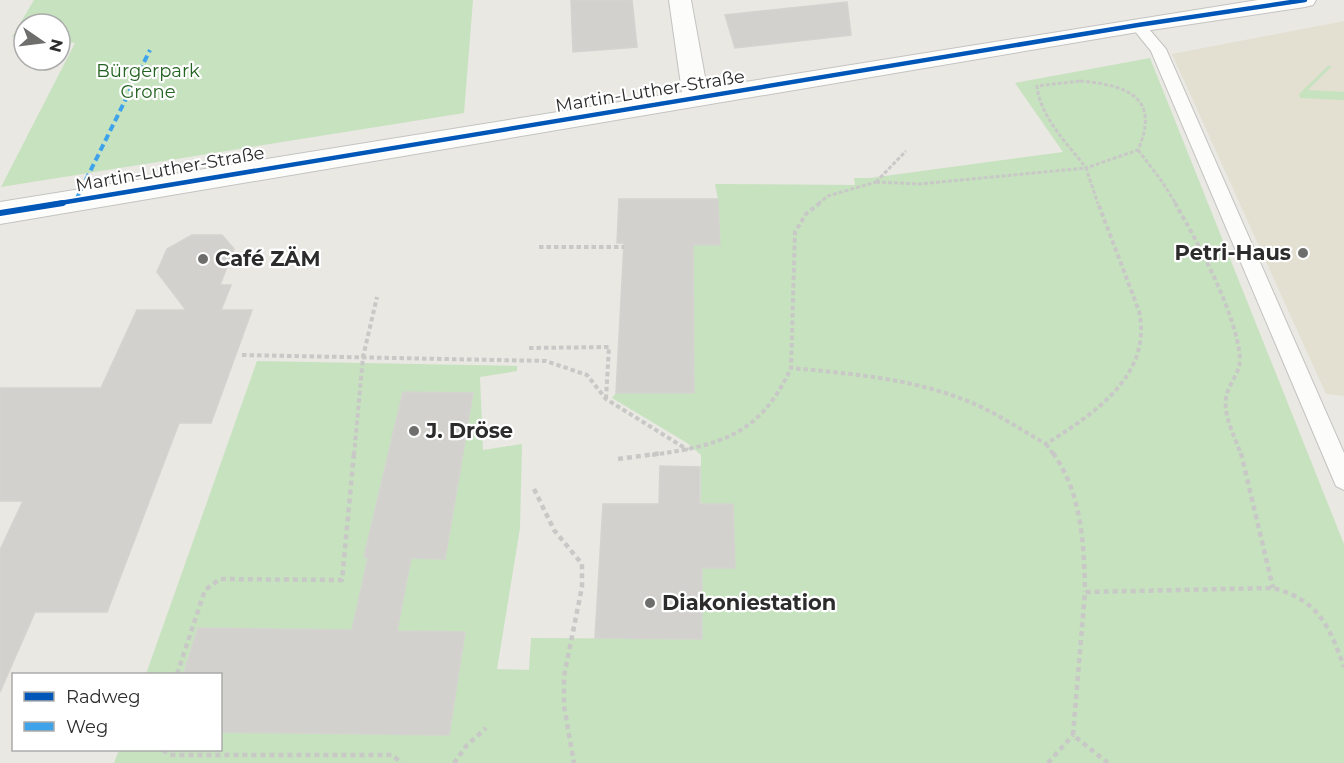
<svg xmlns="http://www.w3.org/2000/svg" width="1344" height="763" font-family="Montserrat,sans-serif">
<rect width="100%" height="100%" fill="#e9e8e3"/>
<path fill="#e3e0d2" d="M1344 21V396L1326 394 1172 54Z"/>
<path fill="#c7e2bf" d="M34 0H473L464 113 1 187 75 43 60 41V24H24V38L12 37Z
M1150 58 1344 544V763H114L119 750H220V674H146L257 361 517 366V371L480 377 483 450 522 444 520 528 497 669 529 670 531 638 702 639V568H735L733 505 701 504V455L687 443 612 398 616 393H693V245L718 199 715 184 855 185 854 178H870L1063 152 1015 83Z
M1328 66H1332L1308 90 1344 92V100L1300 98 1299 94Z"/>
<path fill="#d2d1ce" stroke="#d4d3cf" stroke-width="1.5" d="M571 0H632L637 47 573 52Z
M847 2 851 35 735 48 725 15Z
M619 199H718L720 245H693L694 393H616L624 243H617Z
M192 235H222L234 249 220 285H231L221 310H252L211 423H179L107 612H35L0 692V550L23 501H0V388H101L137 310H186L157 272 167 249Z
M403 392 473 393 445 559 411 558 397 631 465 632 449 735 220 732V675H183L198 628 352 630 368 558 364 557Z
M660 466 700 467V504H733L735 568H702V639L595 638 603 504H659Z"/>
<g fill="none" stroke-linecap="round" stroke-linejoin="round">
<defs>
<path id="service" d="M1138 20 1143 22 1166 49 1344 453V490L1336 486 1333 479 1151 51 1130 25Z"/>
<path id="minor" d="M669 0H691L707 88 1258 0H1316L1313 5 1305 7 1138 32 0 224V202L682 92Z"/>
</defs>
<use href="#service" stroke="#c4c3c2" stroke-width="2"/>
<use href="#minor" stroke="#c4c3c2" stroke-width="2"/>
<path stroke="#c8c8c7" stroke-width="3" stroke-dasharray="4 2" stroke-linecap="butt" d="M1080 81C1127 85 1161 97 1138 150L1086 168C1068 144 1040 117 1037 86Z
M1138 150 1161 180 1176 204
M876 182 919 184 1086 168 1098 204
M876 182 906 151
M818 204 828 196 876 182"/>
<path stroke="#c8c8c7" stroke-width="4" stroke-dasharray="4.5 3" stroke-linecap="butt" d="M820 203 806 214 795 232 791 368C854 374 919 379 977 405 1001 416 1023 431 1046 444 1093 414 1153 376 1139 311L1098 203
M1175 203C1198 243 1237 314 1240 359 1240 372 1231 381 1227 393 1221 413 1235 436 1241 455
M539 247H624
M529 348 609 347 606 398
M242 355 546 361 587 375 606 399 688 450
M1046 444 1054 455
M354 455 363 357 377 297
M652 455C721 445 760 435 791 368"/>
<path stroke="#c8c8c7" stroke-width="4.5" stroke-dasharray="5 4" stroke-linecap="butt" d="M1053 453C1082 494 1084 543 1085 592
M1241 453 1273 588
M618 459 663 453
M534 489 554 530 582 564V587L564 676V706L574 763
M177 674 205 590 220 579 342 580 354 453
M163 750 170 755H392L402 763
M454 763 467 745 486 728
M1048 763 1073 735
M1108 763 1073 735 1085 592 1273 588C1318 600 1329 625 1344 667"/>
<use href="#service" fill="#fcfcfb" fill-rule="evenodd"/>
<use href="#minor" fill="#fcfcfb" fill-rule="evenodd"/>
<path stroke="#3ea3eb" stroke-width="4" stroke-dasharray="7 4" stroke-linecap="butt" d="M76 200 150 50"/>
<defs>
<path id="cycleway-far1" d="M54 204 1138 25 1305 0"/>
<path id="cycleway" d="M0 213 63 203"/>
</defs>
<use href="#cycleway-far1" stroke="#fff" stroke-width="8"/>
<use href="#cycleway" stroke="#fff" stroke-width="10"/>
<use href="#cycleway-far1" stroke="#0057b8" stroke-width="4.5"/>
<use href="#cycleway" stroke="#0057b8" stroke-width="6"/>
</g>
<g fill="#6e6e6c" stroke="#fff" stroke-width="2">
<circle cx="1303" cy="253" r="6"/>
<circle cx="203" cy="259" r="6"/>
<circle cx="414" cy="431" r="6"/>
<circle cx="650" cy="603" r="6"/>
</g>
<g text-anchor="middle" stroke-width="4.5" stroke-linejoin="round" paint-order="stroke">
<g font-size="18" fill="#256322" stroke="#fff">
<text x="148" y="77">Bürgerpark<tspan x="148" dy="21">Grone</tspan></text>
</g>
<g font-size="18" fill="#2c2c2c" stroke="#fff">
<text transform="translate(650 91) rotate(-9)" y="6">Martin-Luther-Straße</text>
<text transform="translate(170 169) rotate(-10)" y="6">Martin-Luther-Straße</text>
</g>
<g font-size="21" font-weight="bold" fill="#2c2c2c" stroke="#fff" text-anchor="start">
<text x="1291" y="260" text-anchor="end">Petri-Haus</text>
<text x="215" y="266">Café ZÄM</text>
<text x="426" y="438">J. Dröse</text>
<text x="662" y="610">Diakoniestation</text>
</g>
</g>
<rect x="12" y="673" width="210" height="78" fill="#ffffff" stroke="#ababab" stroke-width="1.5"/>
<rect x="24" y="692" width="30" height="9" fill="#0057b8" stroke="#ababab" stroke-width="1.5"/>
<text x="66" y="703" font-size="18" fill="#2c2c2c">Radweg</text>
<rect x="24" y="722" width="30" height="9" fill="#3ea3eb" stroke="#ababab" stroke-width="1.5"/>
<text x="66" y="733" font-size="18" fill="#2c2c2c">Weg</text>
<g transform="translate(42 42) rotate(104)"><circle r="28" fill="#ffffff" stroke="#ababab" stroke-width="1.5"/>
<path d="M0-4.5L10 22L0 15L-10 22Z" fill="#6e6e6c"/>
<text y="-9" font-size="16" font-weight="bold" text-anchor="middle" fill="#2c2c2c">N</text>
</g>
</svg>
